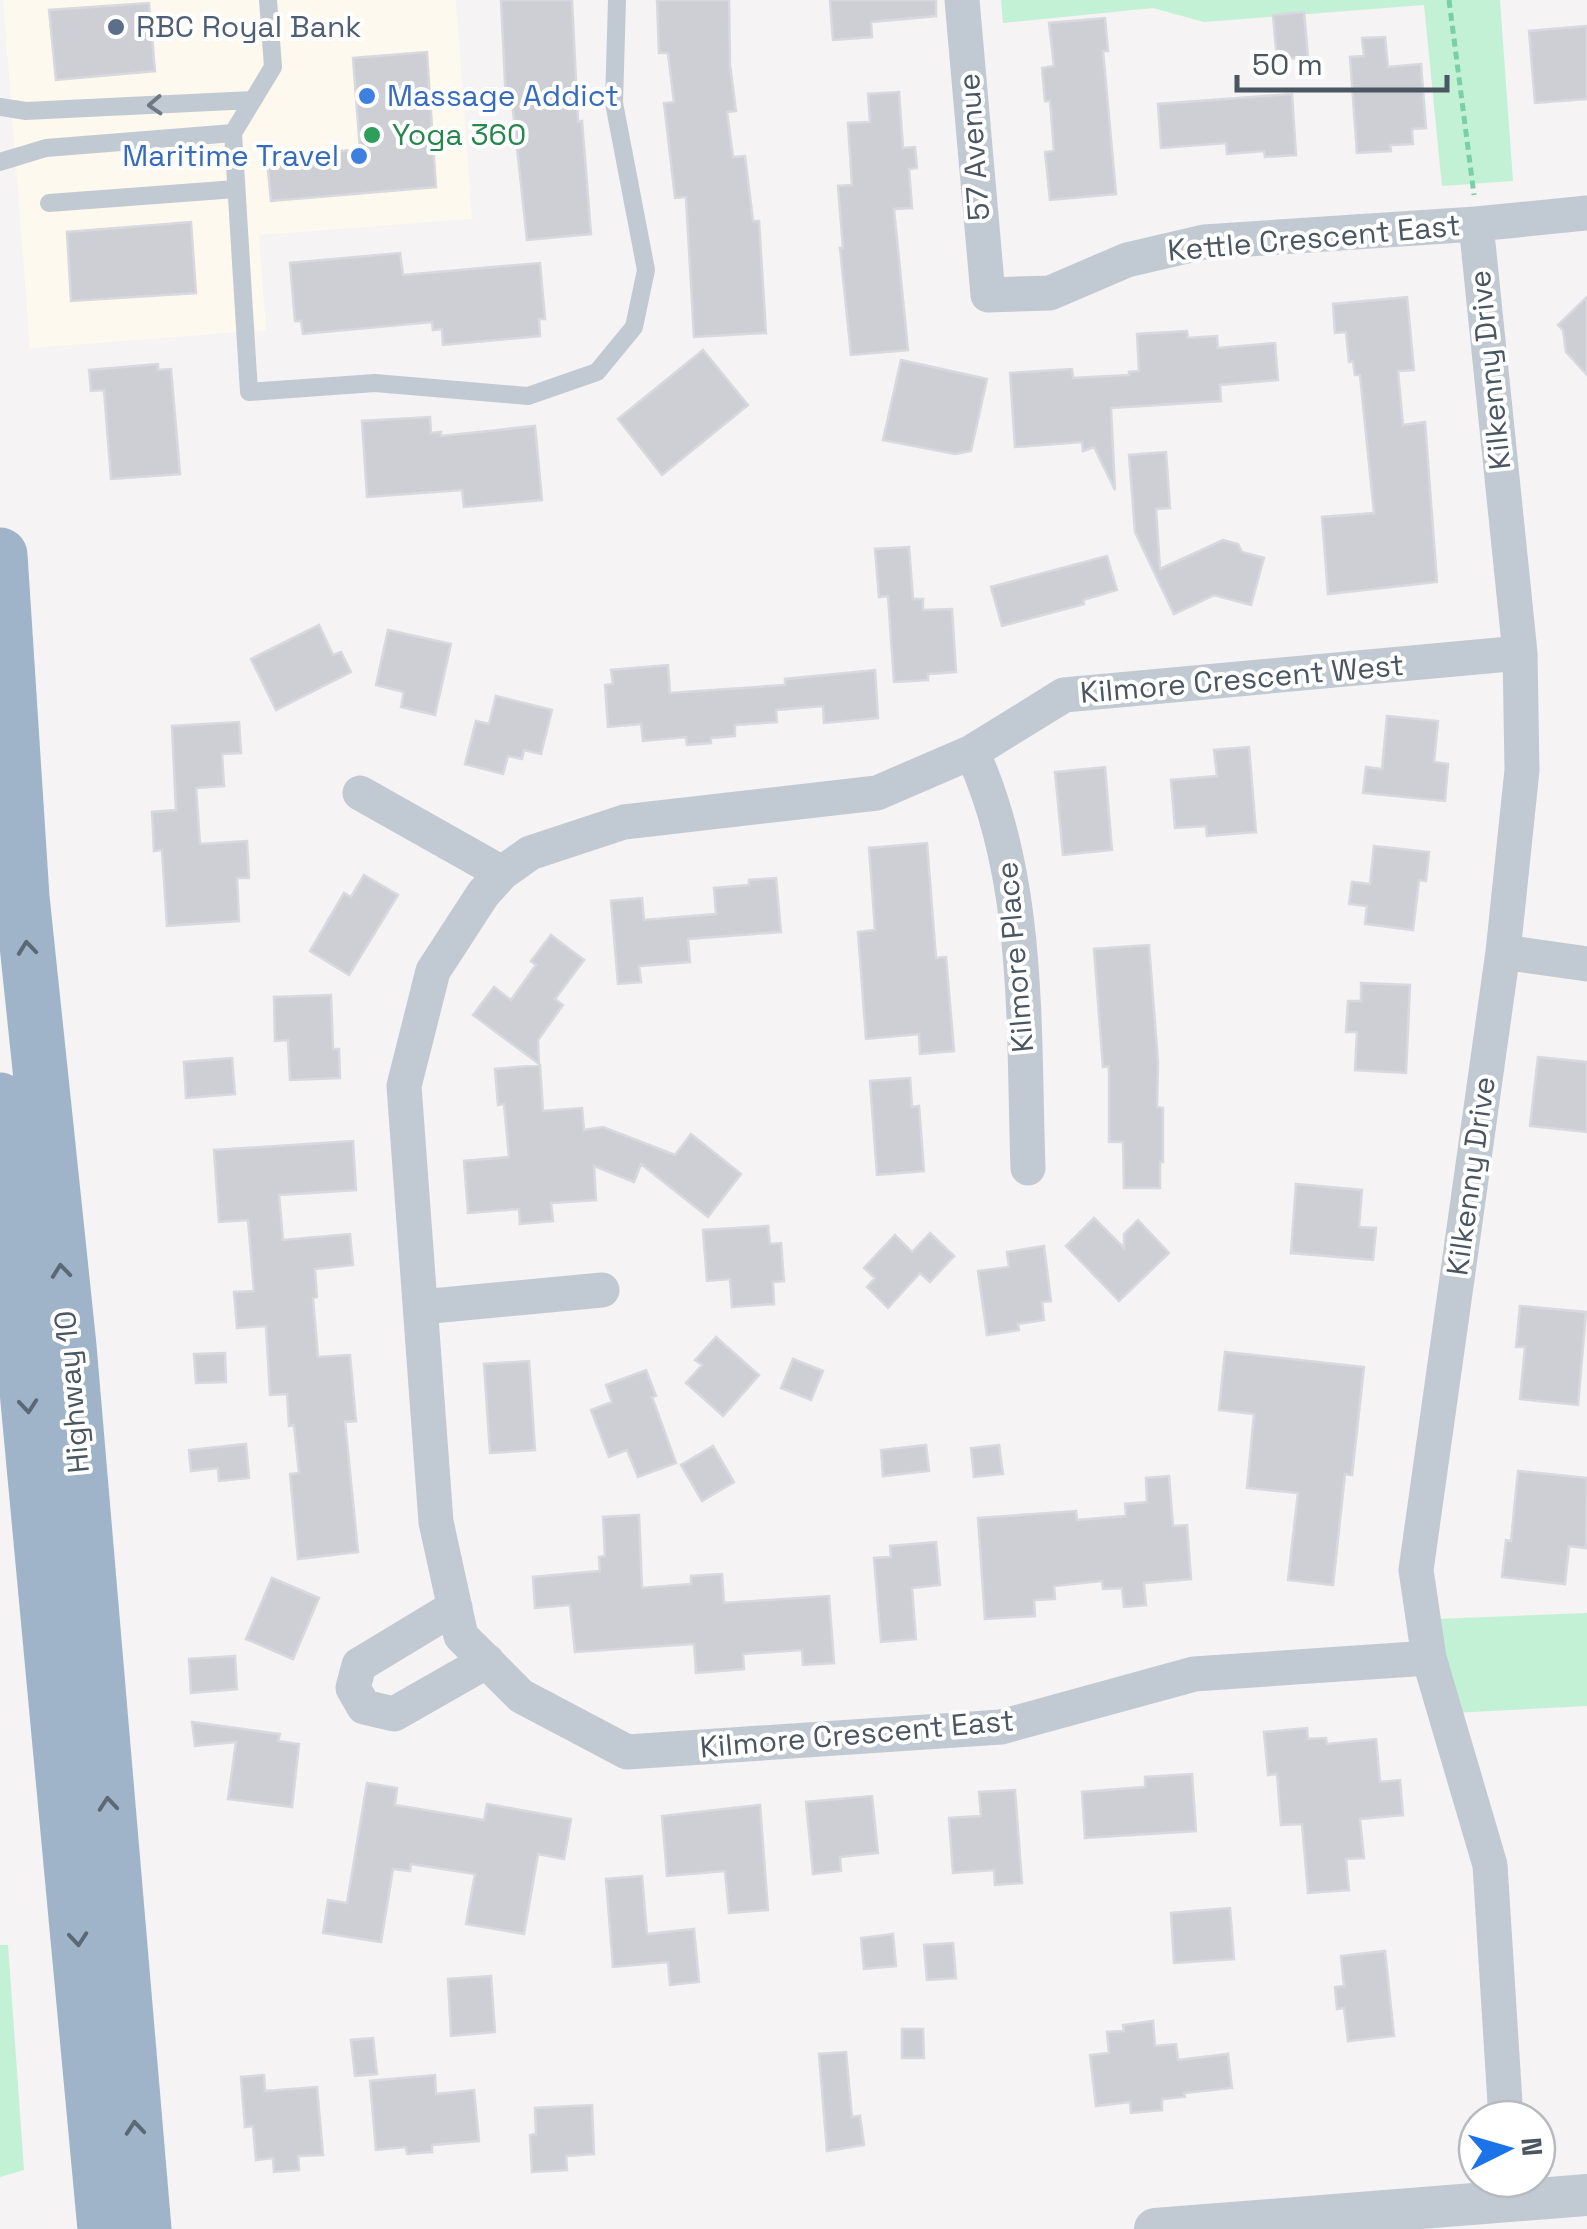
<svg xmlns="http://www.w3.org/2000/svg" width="1587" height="2229" font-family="'Space Grotesk',sans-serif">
<rect width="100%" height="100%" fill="#f5f3f3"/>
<path fill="#fdf9ef" d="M3 0H456L472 219 259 235 266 330 30 348Z"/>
<path fill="#c3f1d5" d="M1001 0H1500L1513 181 1442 186 1424 5 1204 22 1153 8 1003 23Z
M1587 1613V1706L1454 1713 1435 1619Z
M0 1945H8L24 2170 0 2177Z"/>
<path fill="#cdcfd5" stroke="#d7d9de" stroke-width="2.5" d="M501 0H572L578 122 582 121 591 234 527 240 512 101 506 102Z
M657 0H729L730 65 736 111 727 112 733 157 745 156 753 221H759L766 333 694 337 686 197 675 198 664 103 674 102 668 53H659Z
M830 0H936V16L871 22 872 37 833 40Z
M149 3 155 71 56 80 49 10Z
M1304 12 1308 57 1277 60 1273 15Z
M1105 18 1108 51H1103L1116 194 1050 200 1045 152 1054 151 1050 101H1045L1042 68 1054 66 1049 23Z
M1587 26V99L1535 103 1529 31Z
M1385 37 1388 67 1421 64 1426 128 1412 129 1413 144 1390 145 1391 151 1357 153 1350 57 1364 56 1362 38Z
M427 52 436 187 271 201 267 159 360 149 353 58Z
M899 92 903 148 915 147 917 168 909 169 912 208 894 209 908 350 851 355 840 248H843L838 186 852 185 848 123 870 122 868 94Z
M1292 94 1296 155 1265 157 1264 151 1227 154 1226 143 1161 148 1158 104Z
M191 222 196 293 71 301 67 232Z
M400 253 403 275 540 263 545 319H539L540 336 443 345 442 329 433 330 432 322 303 334 301 321H295L290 263Z
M1407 297 1414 370 1398 371 1403 425 1425 422 1437 582 1328 594 1322 517 1374 513 1360 375H1355L1353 361 1349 362 1346 332 1335 333 1333 304Z
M1587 297V375L1566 352 1563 330 1558 325Z
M1187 331 1188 338 1217 336 1218 348 1275 343 1278 380 1220 385 1221 401 1111 408 1115 490 1094 447 1083 451 1082 442 1015 447 1010 373 1072 369 1073 378 1129 375V372L1139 371 1137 334Z
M703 350 748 405 662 475 618 419Z
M901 360 987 379 971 451 955 454 883 440Z
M158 364V370L171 369 180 474 111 479 104 390 91 391 89 370Z
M430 417 431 433 441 432V436L535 426 542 500 464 507 462 490 367 497 362 421Z
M1166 452 1170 508 1156 509 1160 569 1223 540 1238 544 1242 552 1264 558 1251 605 1214 595 1174 614 1135 532 1129 455Z
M909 547 913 599H923V610L952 609 956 672 928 674V680L894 682 888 596 879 597 875 549Z
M1107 556 1117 590 1083 600 1084 604 1002 626 991 587Z
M319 625 333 655 341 652 351 672 276 710 251 659Z
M388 630 451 644 435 715 401 707 404 692 376 685Z
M668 665 670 693 785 685V679L875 670 878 718 824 723 823 706 776 710 777 722 735 725V736L711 738V743L687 745 686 737 643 741 641 724 608 727 605 685 613 684 611 670Z
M496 696 552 710 541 754 524 750 522 759 508 756 503 774 465 764 476 721 489 724Z
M1387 716 1438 721 1434 762 1448 764 1445 801 1363 793 1366 767 1382 769Z
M239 722 241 753 222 754 224 786 196 788 200 844 247 841 249 878H237L239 921 167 926 162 850 154 851 152 812 176 810 172 726Z
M1249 747 1256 832 1207 836 1206 826 1175 828 1171 780 1217 776 1214 750Z
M1105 767 1112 850 1063 855 1055 772Z
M927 843 936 958 946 957 954 1051 920 1054 919 1034 866 1039 858 932 875 930 869 848Z
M1374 846 1429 852 1426 881 1419 880 1413 930 1365 924 1367 906 1349 904 1352 882 1370 884Z
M364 875 398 895 349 975 310 951 344 893 351 897Z
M776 878 781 932 688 939 690 962 639 966 641 982 618 984 611 901 642 898 644 920 716 914 714 888 749 885V880Z
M551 935 584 960 555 999 563 1005 538 1040 539 1064 473 1015 494 987 511 1000 536 965 531 961Z
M1149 945 1158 1063 1157 1107 1163 1108V1162H1160V1188H1124L1123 1142H1109V1066L1103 1067 1094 949Z
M1361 983 1410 985 1406 1073 1355 1070 1357 1032H1346L1348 1001H1361Z
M331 995 333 1049H339L340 1078 290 1080 288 1040 275 1041 274 997Z
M1538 1057 1587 1062V1132L1530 1126Z
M232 1058 235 1094 186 1098 184 1062Z
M540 1065 543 1111 582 1108 584 1130 603 1127 675 1155 691 1134 741 1174 708 1217 641 1164 634 1182 594 1166 596 1200 551 1203 553 1221 520 1224 519 1209 468 1213 464 1161 509 1157 504 1104 498 1105 495 1069Z
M910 1078 912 1107 919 1106 924 1171 877 1175 870 1081Z
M353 1141 356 1190 279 1195 283 1240 350 1234 353 1265 315 1269 317 1297 313 1298 318 1357 350 1355 356 1421 345 1422 358 1552 298 1559 290 1474 299 1473 294 1425 289 1426 287 1394 270 1395 266 1326 237 1328 234 1292 254 1291 248 1220 219 1222 214 1150Z
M1296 1184 1362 1190 1359 1227 1376 1228 1373 1260 1291 1253Z
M1094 1218 1124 1248V1234L1138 1220 1169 1253 1119 1301 1066 1246Z
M768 1226 770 1244 781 1243 784 1281 773 1282 774 1304 732 1307 730 1279 707 1281 703 1230Z
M930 1233 954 1256 930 1282 920 1273 888 1308 867 1287 875 1278 864 1268 895 1235 912 1252Z
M1044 1246 1051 1301 1042 1302 1044 1320 1018 1324 1019 1330 987 1335 978 1271 1009 1267 1007 1252Z
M1520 1306 1586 1312 1578 1405 1520 1399 1525 1347H1516Z
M716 1337 759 1375 723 1416 686 1383 702 1365 695 1360Z
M1225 1352 1364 1367 1352 1475 1345 1474 1333 1585 1288 1580 1298 1493 1247 1488 1254 1414 1219 1410Z
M225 1353 226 1382 196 1383 194 1354Z
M793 1359 823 1371 811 1400 781 1388Z
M529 1361 535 1450 490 1453 484 1364Z
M646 1370 656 1396 652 1397 676 1463 638 1477 627 1450 609 1457 591 1410 612 1402 606 1385Z
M246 1444 249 1478 219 1481 218 1468 191 1471 189 1450Z
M926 1445 929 1471 883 1476 881 1450Z
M999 1445 1003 1474 974 1477 971 1448Z
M713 1446 734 1482 702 1501 681 1465Z
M1518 1471 1587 1478 1586 1548 1569 1546 1565 1584 1502 1577 1506 1540 1511 1541Z
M1169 1476 1173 1526 1187 1525 1191 1579 1144 1583 1146 1605 1124 1607 1122 1588 1103 1589 1102 1581 1054 1586 1055 1599 1034 1600 1035 1616 985 1619 978 1518 1076 1511 1077 1520 1126 1516 1125 1504 1147 1502 1146 1478Z
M639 1515 642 1588 691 1584V1576L722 1574 724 1603 829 1596 834 1663 803 1665 802 1650 743 1654 744 1669 696 1673 694 1644 575 1652 570 1605 535 1608 533 1577 600 1571 599 1557 605 1556 603 1517Z
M936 1542 940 1585 912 1588 916 1639 881 1642 874 1558 891 1557 890 1546Z
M272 1578 319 1598 293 1659 246 1639Z
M235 1656 237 1689 191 1693 189 1659Z
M192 1722 280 1734 278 1741 299 1744 292 1807 228 1799 236 1742 195 1746Z
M1307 1728 1308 1739 1326 1738 1327 1744 1376 1739 1380 1782 1400 1780 1403 1815 1360 1819 1364 1858 1346 1859 1349 1890 1308 1893 1302 1824 1281 1825 1277 1774 1268 1775 1264 1732Z
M1192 1774 1196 1831 1085 1838 1082 1792 1145 1787V1777Z
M367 1783 397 1788 395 1805 484 1820 487 1804 571 1819 564 1859 538 1854 524 1934 466 1924 475 1874 411 1864 410 1871 393 1869 381 1942 323 1933 328 1900 347 1903Z
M1015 1790 1022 1883 995 1885 994 1870 953 1873 949 1818 981 1816 979 1792Z
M872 1796 878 1853 840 1857 841 1871 813 1874 806 1802Z
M760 1805 768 1910 729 1913 725 1871 667 1876 662 1816Z
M642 1876 647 1934 694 1929 699 1982 670 1985 668 1962 613 1967 606 1879Z
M1230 1908 1234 1959 1174 1963 1171 1913Z
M893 1934 896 1966 864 1969 861 1938Z
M953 1943 956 1978 927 1980 924 1945Z
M1385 1951 1394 2036 1348 2041 1344 2008 1337 2009 1335 1987 1344 1986 1341 1956Z
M491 1976 495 2032 451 2036 448 1979Z
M1153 2021 1155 2046 1176 2044 1178 2060 1228 2054 1232 2088 1184 2093 1185 2097 1162 2099V2110L1131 2113 1130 2102 1096 2106 1090 2055 1109 2053 1107 2032 1124 2031 1123 2025Z
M902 2029H923L924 2058H902Z
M373 2038 377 2074 355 2076 351 2040Z
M846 2052 852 2117 860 2116 864 2145 827 2151 819 2054Z
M264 2075 265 2091 317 2087 323 2155 298 2156 299 2170 274 2172 273 2158 256 2160 253 2126 245 2127 241 2077Z
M435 2075 436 2094 474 2090 479 2141 432 2145V2152L407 2154 406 2147 376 2150 370 2081Z
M592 2105 594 2154 566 2156 567 2170 532 2172 530 2135 536 2134 535 2108Z"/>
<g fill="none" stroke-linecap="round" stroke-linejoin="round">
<path stroke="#7ad0a6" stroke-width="5" stroke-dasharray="8 5" stroke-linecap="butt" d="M1449 0 1474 195"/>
<path stroke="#c1cad2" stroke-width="18" d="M268 0 273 67 233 133 249 392 375 383 528 396 597 372 634 327 646 270 614 103 617 0
M0 107 26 111 252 100
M0 162 46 148 233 133
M49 203 236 189"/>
<path stroke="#c1cad2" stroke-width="35" d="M962 0 988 295 1050 293 1127 260 1204 242 1476 224 1587 213
M1476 224 1520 653 1522 770 1503 952 1416 1570 1429 1658 1490 1865 1506 2119
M972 752C1031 881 1023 1028 1028 1168
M360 793 502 873
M1503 952 1587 964
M421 1307 602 1290
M455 1607 359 1665 353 1688 364 1707 394 1714 487 1661
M1429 1658 1194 1674 1001 1727 627 1752 521 1696 461 1636 436 1522 404 1086 433 971 483 894 502 873 530 853 624 822 877 793 972 752 1064 695 1520 653"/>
<path stroke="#c1cad2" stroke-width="42" d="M1155 2229 1587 2195"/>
<path stroke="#9fb4c9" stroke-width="55" d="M0 555 22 897 69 1346 144 2229
M0 1100 105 2229"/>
</g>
<defs><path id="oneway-chevron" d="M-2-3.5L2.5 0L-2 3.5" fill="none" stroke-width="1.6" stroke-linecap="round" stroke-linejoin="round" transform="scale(2.5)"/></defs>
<use stroke="#6e7983" href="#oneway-chevron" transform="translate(155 105) rotate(177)"/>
<g stroke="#5b6976">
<use href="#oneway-chevron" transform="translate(27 948) rotate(-96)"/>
<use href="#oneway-chevron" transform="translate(61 1271) rotate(-96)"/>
<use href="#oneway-chevron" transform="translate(28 1406) rotate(85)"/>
<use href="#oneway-chevron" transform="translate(108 1804) rotate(-95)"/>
<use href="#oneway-chevron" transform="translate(78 1939) rotate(85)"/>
<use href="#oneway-chevron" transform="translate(135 2128) rotate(-95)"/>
</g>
<circle fill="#5c6f8a" stroke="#fff" stroke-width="4" cx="116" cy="27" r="10"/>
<g fill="#3f7fe0" stroke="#fff" stroke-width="4">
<circle cx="367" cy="96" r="10"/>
<circle cx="359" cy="156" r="10"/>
</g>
<circle fill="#2e9e5b" stroke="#fff" stroke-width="4" cx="372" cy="135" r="10"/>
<g text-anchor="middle" stroke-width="8" stroke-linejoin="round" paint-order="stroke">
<g font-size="30" fill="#4e5e75" stroke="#fff" text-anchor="start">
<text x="136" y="37">RBC Royal Bank</text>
</g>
<g font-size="30" fill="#366cbe" stroke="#fff" text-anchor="start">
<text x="387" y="106">Massage Addict</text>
<text x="339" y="166" text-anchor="end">Maritime Travel</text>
</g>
<g font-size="30" fill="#27864d" stroke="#fff" text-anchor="start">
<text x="392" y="145">Yoga 360</text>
</g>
<g font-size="30" fill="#4a5661" stroke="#fff">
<text transform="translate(974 147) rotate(-94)" y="10">57 Avenue</text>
<text transform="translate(1314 238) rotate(-5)" y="10">Kettle Crescent East</text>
<text transform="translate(1490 370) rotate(-96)" y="10">Kilkenny Drive</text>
<text transform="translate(1242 679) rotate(-5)" y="10">Kilmore Crescent West</text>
<text transform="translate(1015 957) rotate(-95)" y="10">Kilmore Place</text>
<text transform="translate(1471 1176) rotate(-82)" y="10">Kilkenny Drive</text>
<text transform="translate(72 1392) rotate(-95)" y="10">Highway 10</text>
<text transform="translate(857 1734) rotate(-5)" y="10">Kilmore Crescent East</text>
</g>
</g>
<g transform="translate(1507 2149) rotate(85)"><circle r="48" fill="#ffffff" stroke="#b7bbc0" stroke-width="2.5"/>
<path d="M0-8L18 38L0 25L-18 38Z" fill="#1a73e8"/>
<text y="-15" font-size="28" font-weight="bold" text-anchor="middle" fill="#4a5661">N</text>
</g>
<path d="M1237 75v15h210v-15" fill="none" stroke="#4a5661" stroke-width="5"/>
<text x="1252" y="75" font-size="30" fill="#4a5661" stroke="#ffffff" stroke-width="8" paint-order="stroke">50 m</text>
</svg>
